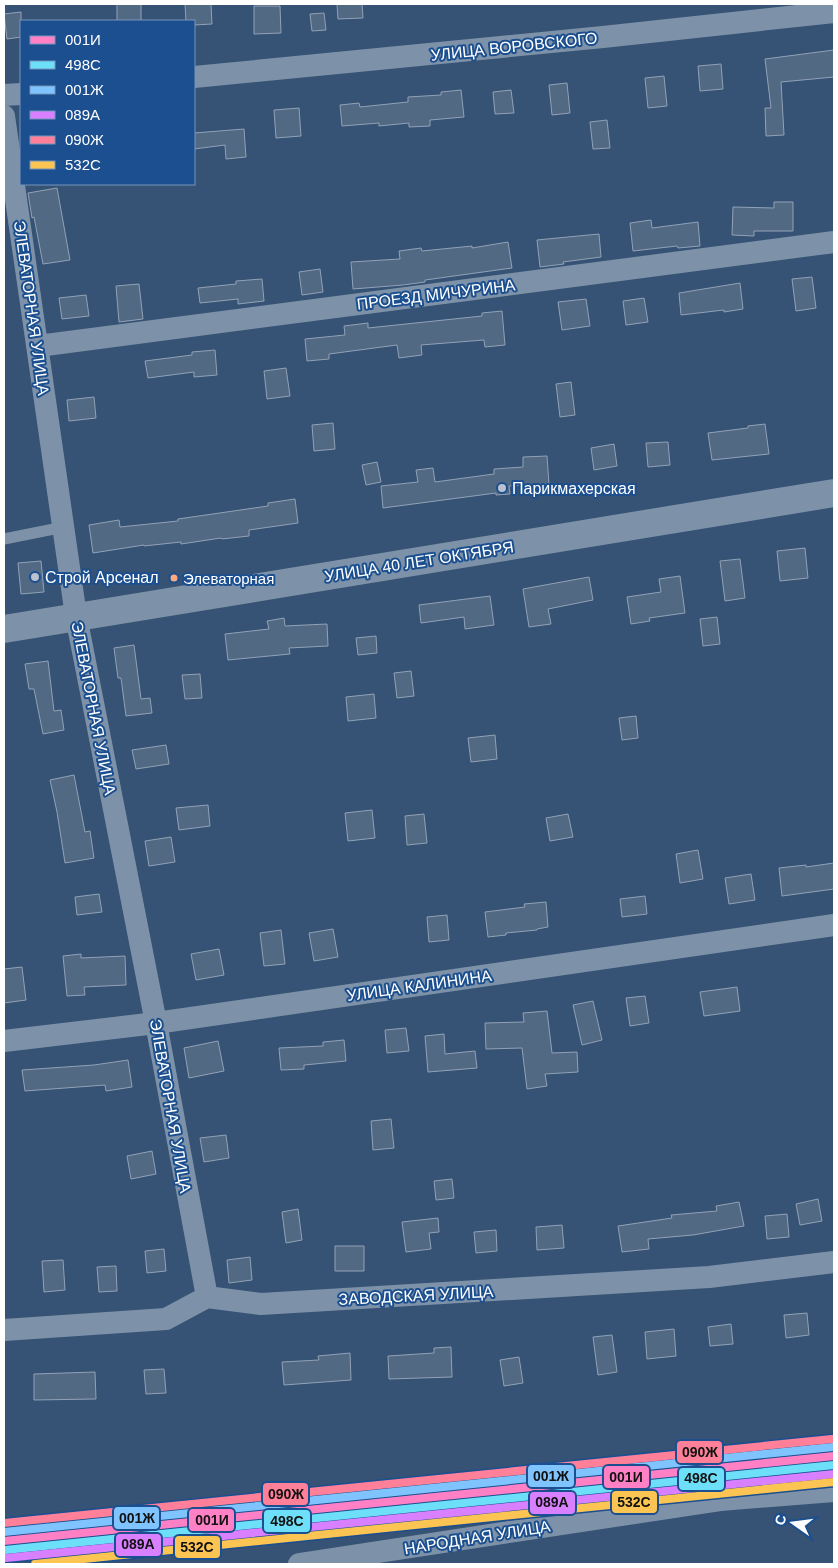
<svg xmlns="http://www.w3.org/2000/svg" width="838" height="1568" font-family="Arial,sans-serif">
<rect width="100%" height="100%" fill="#365274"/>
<path fill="#526984" stroke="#92a2b6" d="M117 4H141V21H117Z
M185 4H211L212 24 194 25V21H186Z
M337 4H362L363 18 338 19Z
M254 6H280L281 33 254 34Z
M21 12V37L7 39 4 14Z
M324 13 326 30 312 31 310 14Z
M834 50V77L781 82 784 135 766 136 765 108H771L765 59Z
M721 64 723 89 700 91 698 66Z
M664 76 667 106 648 108 645 78Z
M567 83 570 113 552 115 549 85Z
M461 90 464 117 430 120V126L409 127V123L379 126V123L342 126 340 105 359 103 360 107 408 102V97L441 95V92Z
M511 90 514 113 495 114 493 92Z
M299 108 301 136 276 138 274 110Z
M607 120 610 148 593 149 590 122Z
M244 129 246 157 226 159 225 145 194 149V133Z
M57 188 70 260 43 264 34 217 32 218 28 193Z
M774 202H793V231H754V236L732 235 733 207 774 208Z
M651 220 652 228 698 222 700 246 678 248 677 246 633 251 630 223Z
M599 234 601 257 563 262 564 264 540 267 537 240Z
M508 242 512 268 425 280V282L403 285 353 289 351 262 400 259 399 251 421 248 422 251 472 246V248Z
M320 269 323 292 302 295 299 272Z
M812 277 816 308 796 311 792 279Z
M262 279 264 301 238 304V299L200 303 198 288 236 284V281Z
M740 283 743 309 724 312V310L681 315 679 293Z
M139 284 143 319 119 322 116 286Z
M86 295 89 316 62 319 59 298Z
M644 298 648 322 626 325 623 301Z
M586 299 590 326 562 330 558 302Z
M502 311 505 345 485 347 484 340 421 345 422 355 399 358 397 345 329 354V359L307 361 305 339 345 335 344 326 368 323V328L482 316V313Z
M215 350 217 375 194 377V372L148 378 145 361 192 355V352Z
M286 368 290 396 267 399 264 371Z
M571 382 575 415 560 417 556 384Z
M94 397 96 418 69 421 67 400Z
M333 423 335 449 314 451 312 425Z
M765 424 769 454 712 460 708 433 748 428V426Z
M668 442 670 465 648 467 646 443Z
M614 444 617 466 594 470 591 448Z
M547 456 549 484 509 486 510 494 496 495V493L383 508 381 486 418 482 416 470 433 468 435 482 494 474V469L523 467V457Z
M377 462 381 482 366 485 362 465Z
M295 499 298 523 249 530V536L222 539 221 538 181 544V542L144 546V545L93 553 89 525 119 520 120 527 178 521V519L268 506V503Z
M805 548 808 578 780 581 777 551Z
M740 559 745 598 725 601 720 561Z
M41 561 44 592 21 594 18 563Z
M680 576 685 613 649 618 650 621 631 624 627 597 661 592 659 579Z
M589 577 593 600 548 609 551 624 529 627 523 589Z
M490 596 494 625 465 629 464 617 421 623 419 605Z
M717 617 720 644 703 646 700 619Z
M284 618 285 626 327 624 328 646 289 648 290 654 228 660 225 634 269 629 267 621Z
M376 636 377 653 358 655 356 638Z
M134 645 141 699 150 698 152 713 126 716 121 678H118L114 648Z
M48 661 54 711 61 710 64 730 43 734 34 689H29L25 664Z
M411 671 414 696 397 698 394 673Z
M200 674 202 698 185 699 182 675Z
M374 694 376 718 348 721 346 697Z
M636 716 638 738 622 740 619 718Z
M495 735 497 759 471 762 468 738Z
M166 745 169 764 136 769 132 750Z
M74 775 85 832 90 831 94 858 65 863 57 812 50 780Z
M208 805 210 826 179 830 176 808Z
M372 810 375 838 348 841 345 813Z
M424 814 427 843 407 845 405 816Z
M568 814 573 837 550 841 546 818Z
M171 837 175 862 149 866 145 841Z
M698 850 703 879 680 883 676 854Z
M834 863V889L782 896 779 868 806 865V867Z
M751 874 755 900 729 904 725 878Z
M99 894 102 912 77 915 75 897Z
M645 896 647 914 622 917 620 899Z
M546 902 548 927 537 929V930L506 933V935L488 937 485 912 525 907 524 904Z
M447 915 449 940 429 942 427 917Z
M333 929 338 957 314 961 309 933Z
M281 930 285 964 264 966 260 933Z
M219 949 224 975 196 980 191 954Z
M81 954V958L125 956 126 985 84 987 85 995 67 996 63 956Z
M22 967 26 1000 4 1003V969Z
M737 987 740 1011 704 1016 700 992Z
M645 996 649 1023 630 1026 626 998Z
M593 1001 602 1040 582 1045 573 1005Z
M547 1011 552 1053 577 1052 578 1072 545 1074 547 1086 527 1089 522 1048 486 1049 485 1023 524 1022 523 1013Z
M406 1028 409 1051 387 1053 385 1030Z
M444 1034 445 1054 475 1051 477 1068 428 1072 425 1036Z
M344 1040 346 1061 304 1065V1069L281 1070 279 1048 323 1046V1042Z
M218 1041 224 1071 189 1078 184 1048Z
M128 1060 132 1087 106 1091 105 1085 25 1091 22 1070 94 1065Z
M391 1119 394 1148 373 1150 371 1121Z
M226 1135 229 1158 204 1162 200 1138Z
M152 1151 156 1174 131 1179 127 1156Z
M452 1179 454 1198 436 1200 434 1181Z
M818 1199 822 1221 800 1225 796 1204Z
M739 1202 744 1226 693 1235 648 1239 649 1249 622 1252 618 1226 672 1218 671 1215 717 1211 716 1206Z
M298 1209 302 1240 286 1243 282 1212Z
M787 1214 789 1237 767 1239 765 1216Z
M438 1218 439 1232 429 1233 431 1249 406 1252 402 1222Z
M562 1225 564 1248 537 1250 536 1227Z
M496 1230 497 1251 476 1253 474 1232Z
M335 1246H364V1271H335Z
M164 1249 166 1271 147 1273 145 1251Z
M250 1257 252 1280 229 1283 227 1260Z
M63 1260 65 1290 44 1292 42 1261Z
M116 1266 117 1291 99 1292 97 1267Z
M807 1313 809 1335 786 1338 784 1315Z
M731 1324 733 1344 710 1346 708 1327Z
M674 1329 676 1356 647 1359 645 1332Z
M612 1335 617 1372 598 1375 593 1337Z
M451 1347 452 1377 389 1379 388 1356 434 1353V1348Z
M350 1353 351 1380 284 1385 282 1362 319 1360 318 1356Z
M519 1357 523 1383 504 1386 500 1360Z
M164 1369 166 1393 146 1394 144 1370Z
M95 1372 96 1399 34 1400V1374Z"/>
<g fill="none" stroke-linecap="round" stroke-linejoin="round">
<path stroke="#7d92a8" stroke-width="11" d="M4 539 64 527"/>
<path stroke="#7d92a8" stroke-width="22" d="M194 77 603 37 834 12
M4 95 21 94
M4 116 76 616 156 1023 207 1297
M38 346 834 242
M4 1041 156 1023 834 925
M4 1330 166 1319 207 1297 261 1304 709 1277 834 1262
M299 1564 720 1500 834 1491"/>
<path stroke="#7d92a8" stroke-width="28" d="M4 629 834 493"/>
<path stroke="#7e92a7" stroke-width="4" stroke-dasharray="9 4" stroke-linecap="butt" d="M4 1528 834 1442"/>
<defs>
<path id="rail-1" d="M4 1541 834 1456"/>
<path id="rail-2" d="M5 1550 834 1465"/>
<path id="rail-3" d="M4 1532 833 1447"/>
<path id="rail-4" d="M6 1558 834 1474"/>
<path id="rail-5" d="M4 1523 832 1439"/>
<path id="rail-6" d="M35 1564 834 1482"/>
</defs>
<use href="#rail-1" stroke="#1b4f8f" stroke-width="11"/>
<use href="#rail-2" stroke="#1b4f8f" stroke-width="11"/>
<use href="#rail-3" stroke="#1b4f8f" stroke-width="11"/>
<use href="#rail-4" stroke="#1b4f8f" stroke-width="11"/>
<use href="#rail-5" stroke="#1b4f8f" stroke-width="11"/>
<use href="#rail-6" stroke="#1b4f8f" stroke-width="11"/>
<use href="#rail-1" stroke="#ff80c5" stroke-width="8"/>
<use href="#rail-2" stroke="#6ddff8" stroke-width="8"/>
<use href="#rail-3" stroke="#80c4ff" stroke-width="8"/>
<use href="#rail-4" stroke="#d880ff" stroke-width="8"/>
<use href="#rail-5" stroke="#ff8098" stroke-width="8"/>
<use href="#rail-6" stroke="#fcc553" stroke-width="8"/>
</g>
<g fill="#b9c2ce" stroke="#1b4f8f" stroke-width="2">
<circle cx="502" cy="488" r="5"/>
<circle cx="35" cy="577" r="5"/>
</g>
<circle fill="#ffa980" stroke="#1b4f8f" stroke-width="2" cx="174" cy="578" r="4.5"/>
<g text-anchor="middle" stroke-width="4" stroke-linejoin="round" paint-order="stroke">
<g font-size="15" fill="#fff" stroke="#1b4f8f" text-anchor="start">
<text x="183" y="584">Элеваторная</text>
</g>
<g font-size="16" fill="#fff" stroke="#1b4f8f">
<text transform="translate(514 46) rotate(-6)" y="6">УЛИЦА ВОРОВСКОГО</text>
<text transform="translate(436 294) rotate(-7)" y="6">ПРОЕЗД МИЧУРИНА</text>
<text transform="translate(32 308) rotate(82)" y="6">ЭЛЕВАТОРНАЯ УЛИЦА</text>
<text transform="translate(419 561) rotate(-9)" y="6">УЛИЦА 40 ЛЕТ ОКТЯБРЯ</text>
<text transform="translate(94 708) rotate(79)" y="6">ЭЛЕВАТОРНАЯ УЛИЦА</text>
<text transform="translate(419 985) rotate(-8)" y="6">УЛИЦА КАЛИНИНА</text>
<text transform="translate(171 1106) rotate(80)" y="6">ЭЛЕВАТОРНАЯ УЛИЦА</text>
<text transform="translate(416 1295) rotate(-3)" y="6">ЗАВОДСКАЯ УЛИЦА</text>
<text transform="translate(477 1537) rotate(-9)" y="6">НАРОДНАЯ УЛИЦА</text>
</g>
<g font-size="16" fill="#fff" stroke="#1b4f8f" text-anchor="start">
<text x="512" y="494">Парикмахерская</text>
<text x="45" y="583">Строй Арсенал</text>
</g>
</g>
<g stroke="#1b4f8f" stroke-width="2">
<rect x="676" y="1440" width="47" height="24" rx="5" fill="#ff8098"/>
<rect x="527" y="1464" width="48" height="24" rx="5" fill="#80c4ff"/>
<rect x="603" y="1465" width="47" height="24" rx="5" fill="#ff80c5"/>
<rect x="678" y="1467" width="47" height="24" rx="5" fill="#6ddff8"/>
<rect x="262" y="1482" width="47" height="24" rx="5" fill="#ff8098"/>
<rect x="611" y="1490" width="47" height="24" rx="5" fill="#fcc553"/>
<rect x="529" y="1491" width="47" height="24" rx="5" fill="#d880ff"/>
<rect x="113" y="1506" width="47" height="24" rx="5" fill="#80c4ff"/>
<rect x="188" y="1508" width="47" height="24" rx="5" fill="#ff80c5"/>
<rect x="263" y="1509" width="48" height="24" rx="5" fill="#6ddff8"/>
<rect x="115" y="1533" width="47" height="24" rx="5" fill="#d880ff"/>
<rect x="174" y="1535" width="47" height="24" rx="5" fill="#fcc553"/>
</g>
<g font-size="14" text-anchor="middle" font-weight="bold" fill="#111">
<text x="700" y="1457">090Ж</text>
<text x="551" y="1481">001Ж</text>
<text x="626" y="1482">001И</text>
<text x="701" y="1483">498С</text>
<text x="286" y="1499">090Ж</text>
<text x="634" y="1507">532С</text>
<text x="552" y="1507">089А</text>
<text x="137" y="1523">001Ж</text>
<text x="212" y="1525">001И</text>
<text x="287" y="1526">498С</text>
<text x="138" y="1549">089А</text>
<text x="197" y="1552">532С</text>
</g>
<rect width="838" height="1568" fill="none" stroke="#ffffff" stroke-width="10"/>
<rect x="20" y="20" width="175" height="165" fill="#1b4f8f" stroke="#7695bc"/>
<rect x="30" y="36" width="25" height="8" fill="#ff80c5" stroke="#7695bc"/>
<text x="65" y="45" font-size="15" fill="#ffffff">001И</text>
<rect x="30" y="61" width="25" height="8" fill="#6ddff8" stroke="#7695bc"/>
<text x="65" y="70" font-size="15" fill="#ffffff">498С</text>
<rect x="30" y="86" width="25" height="8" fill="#80c4ff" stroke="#7695bc"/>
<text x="65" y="95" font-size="15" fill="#ffffff">001Ж</text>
<rect x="30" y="111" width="25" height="8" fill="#d880ff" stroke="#7695bc"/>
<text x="65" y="120" font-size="15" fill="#ffffff">089А</text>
<rect x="30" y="136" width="25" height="8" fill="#ff8098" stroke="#7695bc"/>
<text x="65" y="145" font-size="15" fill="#ffffff">090Ж</text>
<rect x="30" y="161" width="25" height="8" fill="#fcc553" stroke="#7695bc"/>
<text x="65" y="170" font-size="15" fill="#ffffff">532С</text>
<g transform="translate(793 1523) rotate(284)" stroke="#1b4f8f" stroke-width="4" paint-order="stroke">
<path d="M0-4L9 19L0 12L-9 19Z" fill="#ffffff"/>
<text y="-8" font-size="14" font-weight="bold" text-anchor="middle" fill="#ffffff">С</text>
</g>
</svg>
